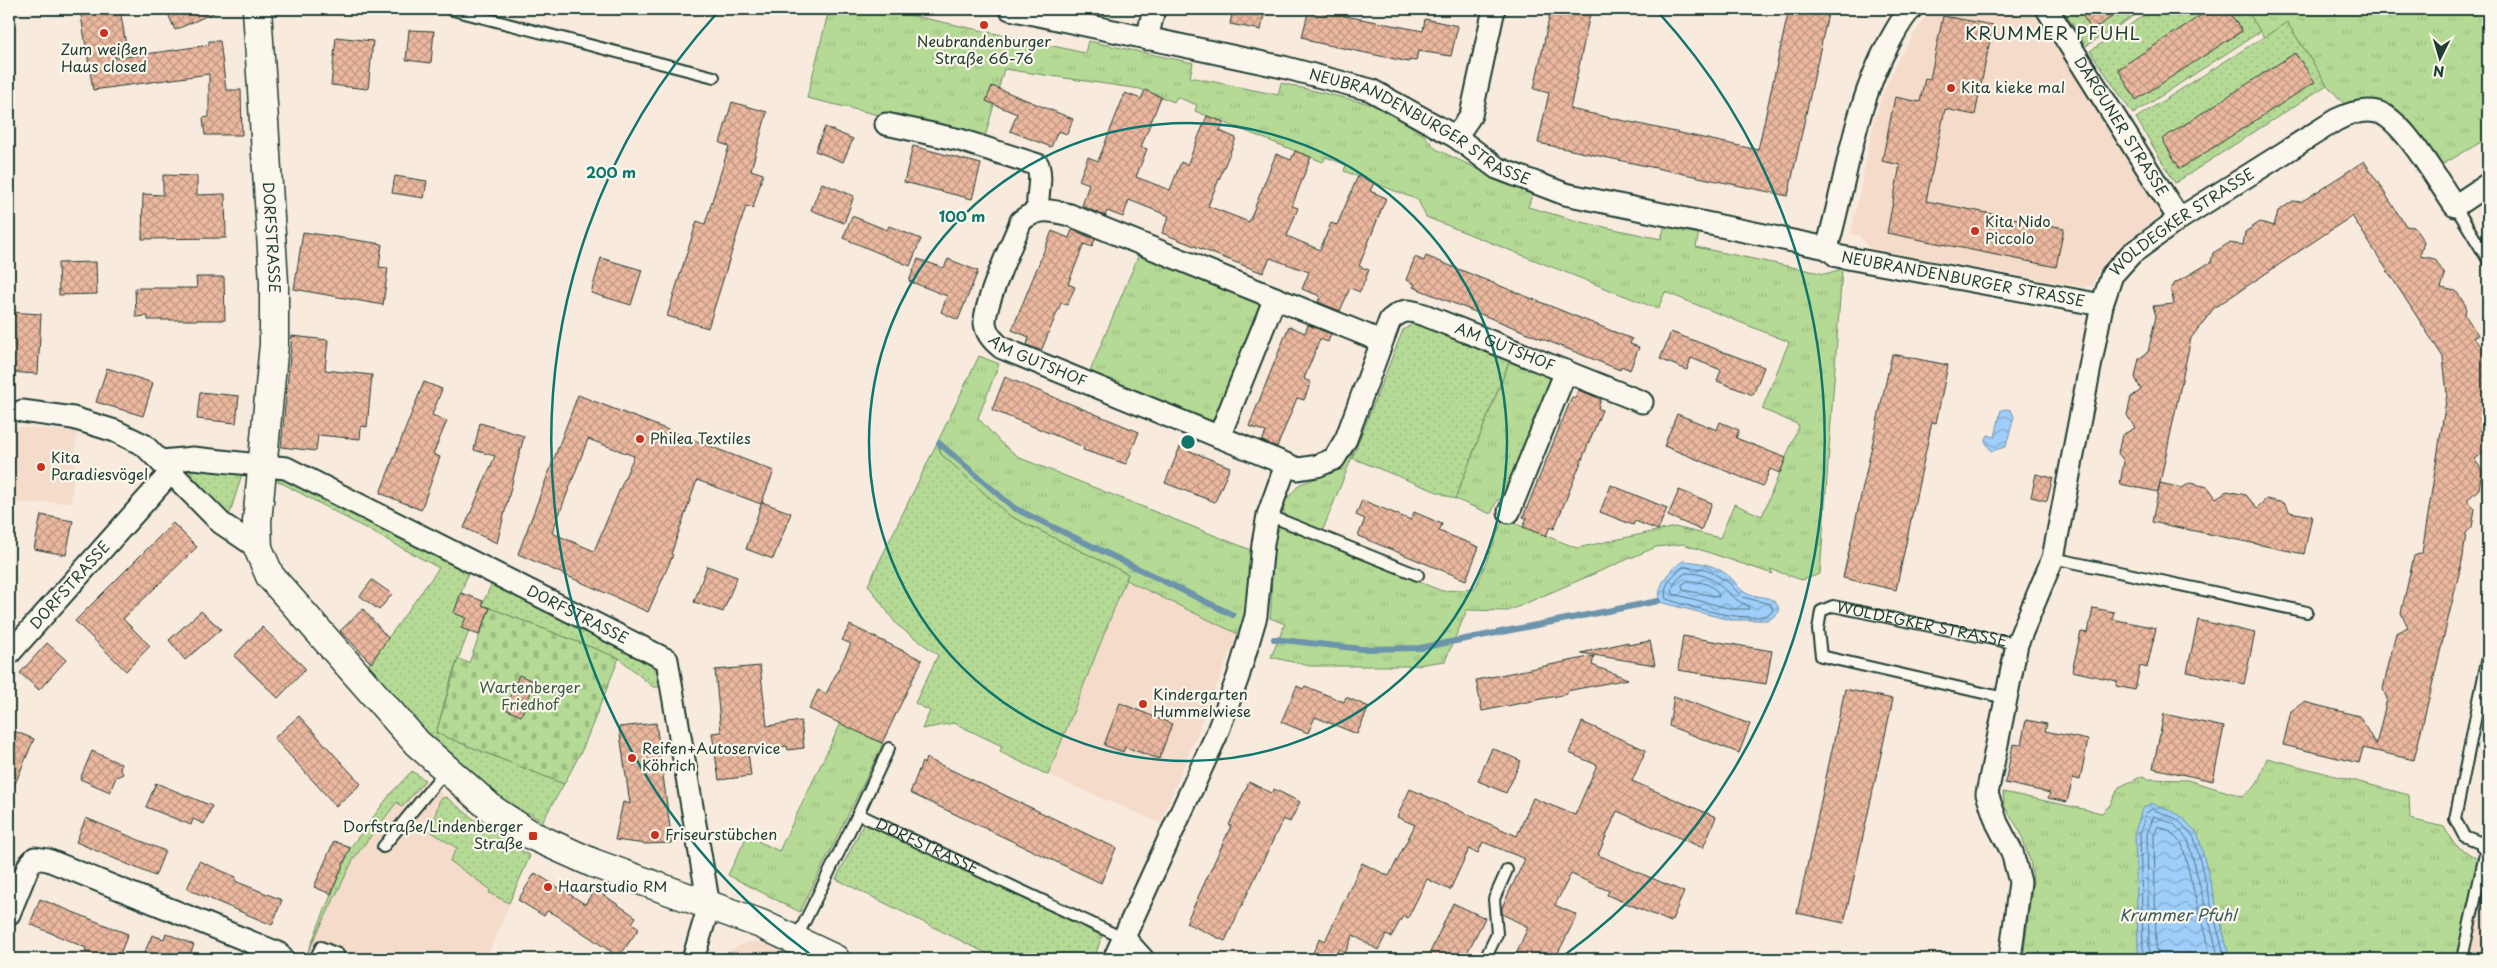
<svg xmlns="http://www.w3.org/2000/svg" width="2497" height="968" font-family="'Playpen Sans',sans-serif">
<defs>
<pattern id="grass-dots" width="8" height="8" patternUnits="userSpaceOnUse" patternTransform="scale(1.25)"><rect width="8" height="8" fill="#b5da95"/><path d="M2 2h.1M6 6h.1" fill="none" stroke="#9bbc81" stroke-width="1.8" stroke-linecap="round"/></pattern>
<pattern id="cemetery-stones" width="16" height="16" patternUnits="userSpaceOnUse" patternTransform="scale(1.25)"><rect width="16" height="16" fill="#b5da95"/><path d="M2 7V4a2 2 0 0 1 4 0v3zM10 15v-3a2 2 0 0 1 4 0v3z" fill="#9bbc81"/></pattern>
<pattern id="park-tufts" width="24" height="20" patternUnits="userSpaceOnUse" patternTransform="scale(1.25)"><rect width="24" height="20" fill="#b5da95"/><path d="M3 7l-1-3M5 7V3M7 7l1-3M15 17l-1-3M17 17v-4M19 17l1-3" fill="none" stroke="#9bbc81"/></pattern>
<pattern id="water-waves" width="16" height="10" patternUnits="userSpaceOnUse" patternTransform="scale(1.25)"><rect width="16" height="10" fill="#9fcefb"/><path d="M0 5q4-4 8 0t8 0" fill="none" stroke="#81a8cc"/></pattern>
<pattern id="building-cross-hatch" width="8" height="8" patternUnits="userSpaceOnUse" patternTransform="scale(1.25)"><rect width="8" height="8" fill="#ecb89f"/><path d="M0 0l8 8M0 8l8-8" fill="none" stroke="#bf9782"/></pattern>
</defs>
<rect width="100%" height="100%" fill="#f8eadd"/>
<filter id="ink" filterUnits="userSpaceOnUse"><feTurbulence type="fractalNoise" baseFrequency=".02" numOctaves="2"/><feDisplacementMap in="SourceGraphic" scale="10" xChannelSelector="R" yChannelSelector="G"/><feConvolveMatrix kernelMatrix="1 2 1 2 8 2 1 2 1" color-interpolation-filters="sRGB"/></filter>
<g filter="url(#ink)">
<path fill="#f4dbca" d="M1934 9H2031L2165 212 2116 249 2098 272 2093 285 2084 287 2059 283 1870 249 1859 235 1851 233 1875 118 1884 91 1897 62 1923 20Z
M9 426 77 432 71 502 9 503Z
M1126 580 1238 634 1160 823 1048 775Z
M412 771 475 820 530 856 486 959H304L350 848 392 792Z
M2479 860 2488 862V959H2456Z
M748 942 764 943 800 959H721L730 950Z"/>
<path fill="url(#grass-dots)" stroke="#6a8c64" d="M2062 9H2145L2086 46Z
M2154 9H2246L2261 31 2133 114 2090 51Z
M2287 22 2327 85 2175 183 2136 118Z
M1414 323H1419L1510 360 1455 499 1352 458 1403 330Z
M938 441 941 454 1010 516 1128 574 1048 775 1000 752 1002 746 954 723 922 729 930 711 915 703 938 655 897 625 868 585Z
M187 465 243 471 229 516 186 469Z
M277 473 469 570 454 613 466 618 461 628 469 631 453 672 436 733 564 784 542 822 529 813 521 818 462 774 364 671 439 568 276 480Z
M492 583 650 663 660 676 661 687H653L619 658 482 605Z
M412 771 425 780 402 807 397 802 354 858 307 954 350 848 392 792Z
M446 797 475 820 530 856 509 903 489 893 490 889 450 861 457 848 430 831 440 799Z
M864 823 1102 936 1094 959H998L836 879Z"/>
<path fill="url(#cemetery-stones)" stroke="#6a8c64" d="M490 608 619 658 583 748 564 784 436 733 458 659 469 663Z"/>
<path fill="url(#park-tufts)" stroke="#6a8c64" d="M829 9H882L1085 53 1088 41 1193 63 1190 77 1278 95 1281 83 1374 105 1395 116 1424 135 1436 149 1532 195 1528 207 1581 222 1661 239 1665 225 1699 232 1696 247 1825 274 1842 269 1820 574 1802 580 1770 569 1773 574 1683 544 1656 547 1508 611 1467 610 1445 661 1410 666H1310L1271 657 1285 624 1270 618C1273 599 1269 536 1281 527L1442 591 1475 589 1503 519 1577 548 1675 527 1720 538 1734 504 1762 516 1799 425 1762 409 1789 342 1665 292 1658 309 1426 217 1418 200 1344 171 1346 165 1326 157 1323 162 1195 111 1197 105 1177 97 1174 102 1140 89 1004 69 984 140 807 98Z
M2246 9H2488V138L2440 166 2393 105 2347 107 2327 85 2287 22 2264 37Z
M1139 254 1263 303 1220 420 1211 424 1091 373V369Z
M979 356 999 364 978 418 1000 442 1020 458 1251 550 1248 611 1238 634 1126 580 1128 574 1010 516 941 454 938 441Z
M1510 360 1549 375 1553 380 1504 500H1497L1491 514 1455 499Z
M1354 452 1322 532 1290 519 1284 514 1283 507 1286 500 1300 484 1331 473Z
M841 723 883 744 800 912 728 875 747 836 779 851Z
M2267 758 2409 795 2410 819 2444 827 2454 844 2479 860 2456 959H2023L2033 880 2030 861 2020 831 2004 806 2003 792 2102 813 2110 805 2119 787 2143 776 2148 779 2187 780 2242 796C2259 787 2260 776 2267 758Z"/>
<path fill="url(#water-waves)" stroke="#6c94ab" d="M2006 409 2011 410 2014 417 2006 446 2002 448 1991 451 1985 441 1988 435 1995 437 2001 410Z
M1683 561C1700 562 1716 565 1730 577 1736 582 1738 589 1746 593 1759 599 1778 594 1779 612L1769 620H1730L1659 602C1658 584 1668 571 1683 561Z
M2151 803 2180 815 2198 834 2230 959H2140L2138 949 2135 832 2142 809Z"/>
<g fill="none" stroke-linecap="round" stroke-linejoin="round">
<path stroke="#527784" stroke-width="1" d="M1684 567 1706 569 1728 582 1742 597 1771 604 1773 611C1757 628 1686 605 1666 599 1662 585 1673 574 1684 567Z
M1686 573C1720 573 1722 595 1748 606L1749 609H1732L1673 594C1670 585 1679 577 1686 573Z
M1688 581C1700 581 1717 585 1719 597L1683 590 1682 585Z
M2145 959 2143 948 2140 833 2146 813 2152 809 2177 819 2194 837 2225 959
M2151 959 2149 947 2147 834 2154 816 2174 824 2188 840 2219 959
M2159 959 2156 946 2154 835 2158 826 2169 831 2182 844 2211 959"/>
<path stroke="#6c94ab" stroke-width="6" d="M939 443 1014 508 1233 615
M1274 639 1362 649 1420 648 1658 601"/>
</g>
<path fill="url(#building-cross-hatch)" stroke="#1f3d34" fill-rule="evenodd" d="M80 9H120L127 51 111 59 209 45V41H220L226 90H241L242 135H205L203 118 209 117V74L93 90Z
M166 9H222L175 30Z
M1233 9H1265L1261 30 1230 24Z
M1309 9 1423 31 1425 19 1458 26 1451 56 1418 51 1416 61 1409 60V62L1309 41V39L1302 37Z
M1551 9H1591L1570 109 1758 150 1789 9H1829L1788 196 1538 143 1549 93 1534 89Z
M2078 9H2124L2092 30Z
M2211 9H2227L2242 31 2136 100 2118 69Z
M1943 16 1993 25 1975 115 1945 109 1926 201 2064 228 2056 267 1887 233 1900 165 1882 161 1895 97 1920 102 1925 78 1930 79Z
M409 30 434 31 431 63 406 60Z
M336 37 373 41 368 89 331 85Z
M2295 53 2315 82 2180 169 2162 139Z
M992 86 1073 119 1067 134 1058 131 1051 147 1010 131 1017 114 986 101Z
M1145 90 1161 97 1141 147 1147 149 1136 177 1170 190 1181 162 1187 165 1207 116 1224 122 1220 131 1236 138 1208 206 1249 222 1276 154 1291 160 1295 151 1311 157 1292 206 1298 208 1287 236 1320 250 1331 223 1337 225 1358 176 1374 183 1370 191 1386 198 1359 266 1369 270 1360 292 1350 288 1340 311 1318 302 1320 296 1302 289 1309 272 1270 258 1263 273 1214 254 1162 233 1169 216 1129 200 1123 217 1107 211 1105 216 1082 206 1089 184 1079 180 1088 157 1098 161 1125 93 1141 99Z
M732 102 767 112 751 170 763 174 753 208 746 206 708 328 667 316 697 221 705 224 729 146 720 143Z
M825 127 853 139 843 162 815 151Z
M913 146 981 164 972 199 904 182Z
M2364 161 2406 226 2414 227 2424 242 2420 256 2435 259 2445 275 2441 288 2456 291 2466 306 2465 315 2478 335 2473 338 2488 352V396L2484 425 2488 433 2485 451 2474 459 2482 470 2479 489 2467 500 2475 509 2472 527 2466 533 2463 557 2414 760 2363 748 2359 763 2283 745 2291 711 2304 702 2359 716 2376 745 2387 699 2383 689 2396 633 2408 627 2401 613 2414 556 2422 553 2447 394 2443 357 2352 216 2214 308 2191 338 2158 492 2120 484 2124 461 2118 453 2122 435 2135 428 2127 415 2131 397 2141 390 2135 377 2139 359 2148 352 2156 316 2153 306 2174 304 2171 289 2175 283 2211 262 2213 253 2229 243 2243 245 2245 232 2260 222 2274 226 2278 211 2293 201 2301 202Z
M163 175 197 176V195L225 194 226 238 142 239 143 194 163 195Z
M395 176 427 181 424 198 392 193Z
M822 183 854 196 844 223 811 210Z
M852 216 887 230 889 226 921 239 910 266 843 238Z
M1072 230 1095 239 1092 247 1084 244 1068 284 1075 287 1067 305 1061 303 1041 351 1027 345 1029 337 1012 330 1052 231 1069 238Z
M303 232 382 244 379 267 388 268 383 305 294 289Z
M1426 256 1632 339 1630 344 1639 347 1630 370 1621 366 1620 370 1413 287 1415 284 1406 280 1415 257 1424 261Z
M601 258 642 270 631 305 591 293Z
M918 259 944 268 948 259 978 271 958 320 941 312 947 296 909 281Z
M96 262 97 294 59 295 58 263Z
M196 277H224L225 320H148V316L136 317 135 288H197Z
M9 312 41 314 38 374 9 372Z
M1308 325 1331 334 1328 342 1320 339 1304 379 1311 382 1304 400 1297 398 1277 447 1262 441 1266 432 1249 426 1289 326 1305 333Z
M1671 332 1764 367 1753 395 1717 381 1721 370 1691 358 1687 370 1660 359Z
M292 336 328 340 325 370 372 375 367 427 361 426 360 439 318 435 316 451 281 447Z
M1892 354 1948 365 1936 423 1932 422 1896 590 1843 578Z
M107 368 153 383 143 416 96 402Z
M1005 377 1139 432 1126 464 1083 450 1084 447 992 410Z
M424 382 442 389 432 415 447 421 433 454 440 457 421 510 380 493Z
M1578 390 1601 399 1598 408 1602 410 1554 529 1550 527 1546 536 1523 527 1527 518 1523 517 1572 397 1575 399Z
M200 392 239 396 236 423 197 419Z
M578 395 774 471 761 504 697 480 671 554 673 555 648 612 518 554ZM588 439 634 456 594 551 552 533Z
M1677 414 1717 430 1720 422 1739 430 1736 438 1786 458 1780 473 1770 469 1763 486 1664 446Z
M480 423 524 436 497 543 464 528 495 456 474 450Z
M1180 447 1230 467 1215 502 1165 483Z
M2036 474 2053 478 2047 501 2031 497Z
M2160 483 2182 488 2190 483 2208 487 2216 498 2227 491 2246 495 2257 508 2266 499 2284 503 2290 512 2312 516 2304 554 2152 522Z
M1611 485 1667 508 1658 530 1635 521 1633 525 1600 512Z
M1679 490 1712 503 1701 530 1668 516Z
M1362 500 1411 520 1414 512 1442 524 1439 531 1479 547 1466 580 1358 536 1365 519 1356 515Z
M762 502 791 513 773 559 746 549Z
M41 515 73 521 66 555 34 549Z
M173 523 197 547 123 619 150 646 126 671 75 621Z
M707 566 737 577 723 612 694 602Z
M372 580 392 594 379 610 360 596Z
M461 593 483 601 482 605 490 608 479 635 461 628 466 618 454 613Z
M2093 608 2114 612 2112 619 2156 628 2147 668 2140 666 2135 690 2116 686 2117 681 2072 671 2081 632 2088 633Z
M363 609 388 638 371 663 340 631Z
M201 611 221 629 185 660 169 640Z
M2198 620 2255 633 2244 684 2187 672Z
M850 625 922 660 882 743 809 709 818 690 826 694 851 644 842 640Z
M262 627 306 669 278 698 234 656Z
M1683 636 1772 651 1766 684 1678 670Z
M1650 641 1655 665 1581 653 1628 642V645Z
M47 643 66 660 39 690 20 673Z
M1594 656 1592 665 1628 679 1567 691V694L1482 711 1476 680Z
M760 666 767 726 801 721 804 748 788 750 787 746 748 752 751 776 719 780 712 733 721 732 715 670Z
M519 675 535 682 521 716 505 709Z
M1297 686 1303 689 1305 686 1344 702 1346 697 1369 707 1357 734 1315 717 1308 733 1281 722Z
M1845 689 1893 699 1844 923 1797 913Z
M1674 696 1750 724 1739 753 1669 726Z
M1120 703 1172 724 1159 759 1125 747 1123 752 1104 745Z
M2164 714 2224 727 2213 781 2153 768Z
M299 716 361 784 336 806 274 738Z
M2026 720 2047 724 2045 731 2088 740 2080 780 2073 778 2067 802 2048 798 2050 793 2005 783 2013 744 2021 745Z
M1582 722 1646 750 1632 781 1716 817 1703 848 1617 811 1598 855 1684 892 1671 922 1607 895 1609 891 1571 874 1555 905 1577 915 1555 959H1514L1528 927 1502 914V907L1525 859 1483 842 1478 853 1469 849 1450 890 1427 879 1408 918 1403 916 1391 937 1386 935 1378 950 1353 935 1345 953 1339 949 1334 959H1310L1320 938 1325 941 1362 863 1389 876 1415 825 1397 817 1410 789 1517 836 1533 798 1575 815 1597 765 1569 753Z
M656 723 672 843 646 844 615 840 623 802 630 804 619 727Z
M9 729 34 739 9 798Z
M1492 748 1521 761 1506 793 1478 781Z
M92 751 121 764 120 768 123 774 116 777 110 792 80 779Z
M926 758 1116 848 1101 883 910 793 922 762 924 764Z
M1249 782 1273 794 1274 789 1300 802 1290 822 1283 819 1225 941 1186 923 1231 826 1229 825Z
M156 783 212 806 204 824 193 819 191 825 146 807Z
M86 818 165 851 155 876 76 842Z
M334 841 350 848 331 894 314 887Z
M199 861 236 877 235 881 282 900 272 925 187 889Z
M535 873 585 904 595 889 636 917 632 923 639 928 619 957 558 916 547 911 544 916 518 900Z
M40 899 128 934 118 959H106L85 951 86 948 30 924Z
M1453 903 1485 918 1464 959H1427Z
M166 933 194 945 188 959H157L144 954 152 935 164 939Z"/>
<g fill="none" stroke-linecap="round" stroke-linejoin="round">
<defs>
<g id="lane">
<path d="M449 9 714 77"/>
<path d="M2455 206 2488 260"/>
<path d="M1268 515 1418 575"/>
<path d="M2053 558 2307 612"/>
<path id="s1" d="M2005 698 1821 656 1818 630 1821 611 1833 606 2017 644"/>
<path d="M858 814 889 748"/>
<path d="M383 847 446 770"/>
<path id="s2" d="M796 939 858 814 1125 939"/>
<path d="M315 959 321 947 338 954"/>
<path d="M1485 959 1497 934 1494 899 1507 870"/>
<path d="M2462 959 2487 845 2464 836 2455 819 2488 656"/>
</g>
<g id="street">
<path id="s3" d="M1010 9 1283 67 1371 90 1456 137 1497 168 1565 194 1827 248 1837 256 2102 305"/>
<path id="s4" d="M2047 9 2179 219"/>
<path d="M1147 39 1154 9"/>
<path d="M886 124 960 140 1038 165C1043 181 1036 194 1038 211"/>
<path d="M1456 137 1471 115 1494 9"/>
<path d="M1827 248C1847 178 1854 105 1890 41 1896 30 1902 18 1911 9"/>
<path id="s5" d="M1381 341 1070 215C1050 210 1038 207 1021 221 1013 242 984 303 985 323 986 333 994 342 1002 348L1298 469 1317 466 1334 459 1346 439 1390 320C1405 307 1410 310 1427 316L1642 402"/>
<path d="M22 411 73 418 115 431 144 445 221 523 258 548"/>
<path d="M1219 437 1275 298"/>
<path id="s6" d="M162 461 193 458 286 468 667 660 709 906 693 959"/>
<path d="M1509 512 1566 371"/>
<path id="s7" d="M9 654 172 471"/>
<path d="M2487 845H2488"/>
<path d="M9 914 29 865 35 858 48 860 278 953 283 959"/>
<path d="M1125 939 1143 959"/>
<path d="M1114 959 1216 736 1238 677 1256 616 1263 544 1268 515 1286 465"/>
<path id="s8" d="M2010 959 2020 882 2012 852 1997 823 1987 794 2017 644 2053 558 2102 305 2112 275 2131 254 2179 219 2336 120C2348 114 2363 109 2377 112 2403 118 2439 184 2455 206L2488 184"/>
</g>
<g id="secondary">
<path id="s9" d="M257 9 274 282V344L257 522 258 548 270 576 417 743 493 810 533 836 593 863 761 924 835 959"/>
</g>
</defs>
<use href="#lane" stroke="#1f3d34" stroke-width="14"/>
<use href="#street" stroke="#1f3d34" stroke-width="25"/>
<use href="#secondary" stroke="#1f3d34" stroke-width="31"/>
<use href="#lane" stroke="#fbf7ec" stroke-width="10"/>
<use href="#street" stroke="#fbf7ec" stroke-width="21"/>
<use href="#secondary" stroke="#fbf7ec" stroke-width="28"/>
</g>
</g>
<g fill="none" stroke="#0f766e" stroke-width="2.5">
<circle cx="1188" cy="442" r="319"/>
<path d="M814 957A637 637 0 0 1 718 12M1658 12A637 637 0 0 1 1562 957"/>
</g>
<g fill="#c8321e" stroke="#fbf7ec" stroke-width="2">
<circle cx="984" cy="25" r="5"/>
<circle cx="104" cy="33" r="5"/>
<circle cx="1951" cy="88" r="5"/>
<circle cx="1975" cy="231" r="5"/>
<circle cx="640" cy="439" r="5"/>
<circle cx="41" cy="467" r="5"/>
<circle cx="1143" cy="704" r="5"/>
<circle cx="632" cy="758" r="5"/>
<circle cx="655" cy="835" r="5"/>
<rect x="528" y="831" width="10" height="10" rx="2.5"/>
<circle cx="548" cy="887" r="5"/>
</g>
<g text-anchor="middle" stroke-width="4.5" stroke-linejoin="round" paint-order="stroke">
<g font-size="15" fill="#1f3d34" stroke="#fbf7ec" text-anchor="start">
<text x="984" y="47" text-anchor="middle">Neubrandenburger<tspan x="984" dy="17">Straße 66-76</tspan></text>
<text x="104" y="55" text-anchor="middle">Zum weißen<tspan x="104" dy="17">Haus closed</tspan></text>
<text x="1961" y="93">Kita kieke mal</text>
<text x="1985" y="227">Kita Nido<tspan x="1985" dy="17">Piccolo</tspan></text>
<text x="650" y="444">Philea Textiles</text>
<text x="51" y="463">Kita<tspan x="51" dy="17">Paradiesvögel</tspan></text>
<text x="1153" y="700">Kindergarten<tspan x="1153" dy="17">Hummelwiese</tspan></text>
<text x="642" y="754">Reifen+Autoservice<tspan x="642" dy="17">Köhrich</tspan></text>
<text x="523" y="832" text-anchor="end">Dorfstraße/Lindenberger<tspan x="523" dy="17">Straße</tspan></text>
<text x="665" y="840">Friseurstübchen</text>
<text x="558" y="892">Haarstudio RM</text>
</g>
<g font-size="15" fill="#1f3d34" stroke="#fbf7ec">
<text dy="5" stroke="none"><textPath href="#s3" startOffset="430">NEUBRANDENBURGER STRASSE</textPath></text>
<text dy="5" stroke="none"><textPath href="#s4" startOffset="139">DARGUNER STRASSE</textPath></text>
<text dy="5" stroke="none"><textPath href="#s8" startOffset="796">WOLDEGKER STRASSE</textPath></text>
<text dy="5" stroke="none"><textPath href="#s9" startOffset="229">DORFSTRASSE</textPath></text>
<text dy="5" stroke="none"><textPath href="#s3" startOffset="1000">NEUBRANDENBURGER STRASSE</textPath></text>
<text dy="5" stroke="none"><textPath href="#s5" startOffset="1159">AM GUTSHOF</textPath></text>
<text dy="5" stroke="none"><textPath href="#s5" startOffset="565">AM GUTSHOF</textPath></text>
<text dy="5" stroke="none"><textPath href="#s7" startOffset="92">DORFSTRASSE</textPath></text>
<text dy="5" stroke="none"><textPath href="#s6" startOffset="451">DORFSTRASSE</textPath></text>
<text dy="5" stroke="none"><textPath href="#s1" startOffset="338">WOLDEGKER STRASSE</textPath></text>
<text dy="5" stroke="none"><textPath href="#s2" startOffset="216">DORFSTRASSE</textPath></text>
</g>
<g font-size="15" fill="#3d5c47" stroke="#fbf7ec">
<text x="530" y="693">Wartenberger<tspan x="530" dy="17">Friedhof</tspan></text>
</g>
<g font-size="16" font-style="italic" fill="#395a5c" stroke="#fbf7ec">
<text x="2178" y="921">Krummer Pfuhl</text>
</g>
<g font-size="18" letter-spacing="1" fill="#1f3d34" stroke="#fbf7ec">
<text x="2053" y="40">KRUMMER PFUHL</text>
</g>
</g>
<circle cx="1188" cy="442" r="8" fill="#0f766e" stroke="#fbf7ec" stroke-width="2.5"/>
<g font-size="15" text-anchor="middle" font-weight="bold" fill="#0f766e" stroke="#fbf7ec" stroke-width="4.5" stroke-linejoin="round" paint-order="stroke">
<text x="611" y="178">200 m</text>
<text x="962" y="222">100 m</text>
</g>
<rect width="2497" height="968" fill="none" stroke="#fbf7ec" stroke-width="30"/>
<rect x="15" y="15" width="2467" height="938" fill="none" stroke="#1f3d34" stroke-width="2" filter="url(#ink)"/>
<g transform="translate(2440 58) rotate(185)" stroke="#fbf7ec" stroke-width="4" paint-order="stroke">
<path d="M0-4L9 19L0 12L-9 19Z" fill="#1f3d34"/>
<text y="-8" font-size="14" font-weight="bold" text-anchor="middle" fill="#1f3d34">N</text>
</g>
</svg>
